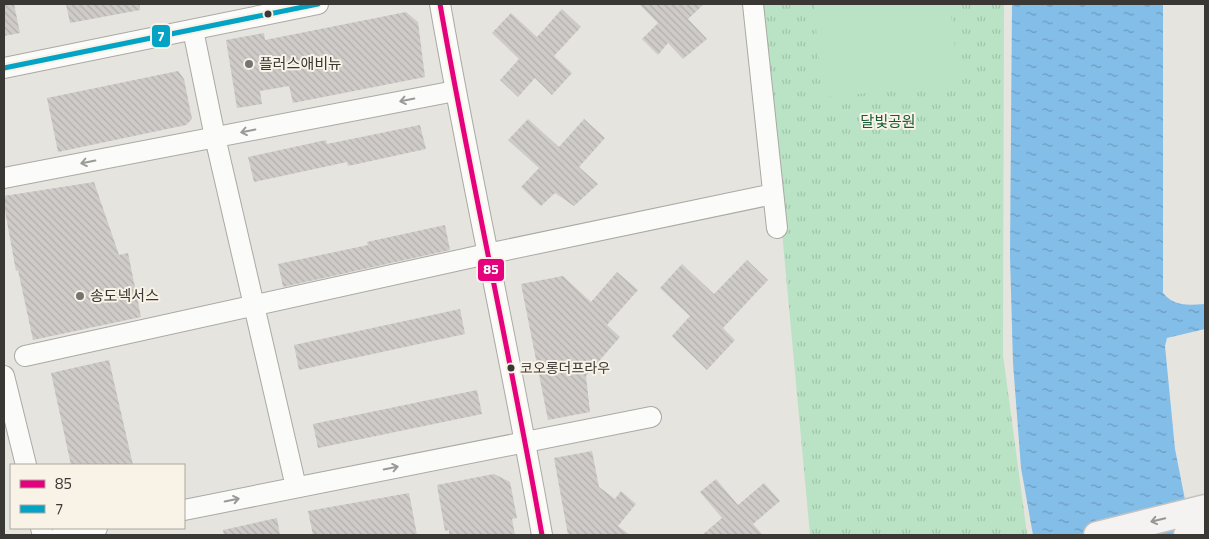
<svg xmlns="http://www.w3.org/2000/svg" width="1209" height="539" font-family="'Titillium Web','Noto Sans KR',sans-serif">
<defs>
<pattern id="park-tufts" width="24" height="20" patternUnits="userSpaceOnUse" patternTransform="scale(1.25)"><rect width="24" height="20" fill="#b9e3c4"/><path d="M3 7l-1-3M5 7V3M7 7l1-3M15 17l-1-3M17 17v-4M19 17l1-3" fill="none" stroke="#a0c4a9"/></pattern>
<pattern id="water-ripples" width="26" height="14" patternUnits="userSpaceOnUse" patternTransform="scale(1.25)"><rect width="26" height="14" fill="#83bee9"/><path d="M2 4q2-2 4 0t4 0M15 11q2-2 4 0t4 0" fill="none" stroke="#6c9bbe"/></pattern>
<pattern id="building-back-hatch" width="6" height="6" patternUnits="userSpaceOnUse" patternTransform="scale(1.25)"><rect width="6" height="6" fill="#cecbc9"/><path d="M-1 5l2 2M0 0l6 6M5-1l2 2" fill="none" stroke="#b2afad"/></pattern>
</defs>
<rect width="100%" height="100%" fill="#e6e4de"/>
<path fill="url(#park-tufts)" d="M761 4H1004L1003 355 1027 534 810 535Z"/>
<path fill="#b9e3c4" d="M814 4H950L959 85 822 97Z"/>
<path fill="url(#water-ripples)" d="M1012 4H1163V293C1175 307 1188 305 1205 304V329L1167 338 1165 346 1175 449 1192 535H1033L1021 468 1013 363 1010 256Z"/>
<path fill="url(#building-back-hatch)" d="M4 4H14L20 33 4 36Z
M66 4H140V10L70 23Z
M639 4H704L688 19 707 39 683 59 668 43 658 55 642 39 658 23Z
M562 9 581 27 554 56 572 73 552 95 535 78 518 97 500 80 519 59 492 33 511 13 537 37Z
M406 12 418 22 425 77 293 103 289 86 260 91 262 104 237 108 226 40 264 33 265 40Z
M178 71 184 79 192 119 186 125 58 152 47 98Z
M528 119 559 147 584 119 605 138 579 167 598 184 574 206 555 193 541 206 521 187 539 168 508 140Z
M420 125 426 149 348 166 347 162 254 182 248 157 326 140 327 144Z
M94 182 119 255 128 253 141 317 33 340 18 270 16 271 4 205V196Z
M445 225 450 250 283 287 278 264 368 245 367 242Z
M747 260 768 280 723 328 735 340 707 370 672 336 690 316 660 288 682 264 714 294Z
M617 272 638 290 607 325 620 337 586 376 590 412 548 420 521 284 563 276 591 302Z
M460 309 465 334 299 370 294 345Z
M109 360 133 465H71L51 373Z
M477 390 482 414 318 448 313 424Z
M592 451 599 487 615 499 621 491 636 504 618 526 630 535H568L554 458Z
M494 474 510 482 517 518 512 519 515 535H449V530L445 531 437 485Z
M716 479 738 505 764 483 780 501 753 524 763 535H702L722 518 700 492Z
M409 493 417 535H313L308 511Z
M277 518 280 535H224L223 530Z"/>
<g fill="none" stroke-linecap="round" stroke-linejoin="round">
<defs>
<path id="minor" d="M440 4C471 181 511 358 542 535
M753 4 777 228
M193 30 215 137 296 487
M4 68 318 4
M4 178 455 91
M25 356 487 254 773 194
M4 376 26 465
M184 510 651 417
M41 528 43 535
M61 535 97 528"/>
<path id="major" d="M1097 535 1205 508
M1187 535 1205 531"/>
</defs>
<use href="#minor" stroke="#aba9a4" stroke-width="22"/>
<use href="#major" stroke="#c4c2bf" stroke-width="29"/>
<use href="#minor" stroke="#fbfbfa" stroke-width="20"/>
<use href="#major" stroke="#f5f3f2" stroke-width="26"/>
<defs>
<path id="bus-1" d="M440 4C471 181 511 358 542 535"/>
<path id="bus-2" d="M4 68 318 4"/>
</defs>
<use href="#bus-1" stroke="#f8f2e7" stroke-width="9"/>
<use href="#bus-2" stroke="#f8f2e7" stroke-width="9"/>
<use href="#bus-1" stroke="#e5007d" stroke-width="5"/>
<use href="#bus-2" stroke="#03a3c6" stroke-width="5"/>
</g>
<defs><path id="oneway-shaft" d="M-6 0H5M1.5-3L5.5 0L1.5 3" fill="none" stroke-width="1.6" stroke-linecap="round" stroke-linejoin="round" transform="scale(1.25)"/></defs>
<g stroke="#9a9a97">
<use href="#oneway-shaft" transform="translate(407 100) rotate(169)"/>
<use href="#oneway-shaft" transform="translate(248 131) rotate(169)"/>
<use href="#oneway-shaft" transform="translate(88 162) rotate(169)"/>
<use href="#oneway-shaft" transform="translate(391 468) rotate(-11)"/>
<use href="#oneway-shaft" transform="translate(232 500) rotate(-12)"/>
</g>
<use stroke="#989693" href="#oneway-shaft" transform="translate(1158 520) rotate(166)"/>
<g fill="#3a3834" stroke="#f8f2e7" stroke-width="2">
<circle cx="268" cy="14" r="4.5"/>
<circle cx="511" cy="368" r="4.5"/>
</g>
<g fill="#767470" stroke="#f8f2e7" stroke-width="2">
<circle cx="249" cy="64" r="5"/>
<circle cx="80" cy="296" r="5"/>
</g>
<g text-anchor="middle" stroke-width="4" stroke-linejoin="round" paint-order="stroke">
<g font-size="14" fill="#3a3834" stroke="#f8f2e7" text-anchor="start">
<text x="520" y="373">코오롱더프라우</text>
</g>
<g font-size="15" fill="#3a3834" stroke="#f8f2e7" text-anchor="start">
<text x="259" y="69">플러스애비뉴</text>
<text x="90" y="301">송도넥서스</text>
</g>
<g font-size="15" fill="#175c36" stroke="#f8f2e7">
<text x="888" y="127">달빛공원</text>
</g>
</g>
<g stroke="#f8f2e7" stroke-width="2">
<rect x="151" y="24" width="20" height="24" rx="5" fill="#03a3c6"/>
<rect x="477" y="258" width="28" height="24" rx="5" fill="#e5007d"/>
</g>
<g font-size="14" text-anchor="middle" font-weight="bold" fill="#fff">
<text x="161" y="41">7</text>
<text x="491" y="274">85</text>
</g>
<rect width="1209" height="539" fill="none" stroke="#3a3834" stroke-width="10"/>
<rect x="10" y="464" width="175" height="65" fill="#f8f2e7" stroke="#aca89f"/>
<rect x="20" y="480" width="25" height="8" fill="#e5007d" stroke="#aca89f"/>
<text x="55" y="489" font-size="15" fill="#3a3834">85</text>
<rect x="20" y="505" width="25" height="8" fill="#03a3c6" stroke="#aca89f"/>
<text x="55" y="514" font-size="15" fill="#3a3834">7</text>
</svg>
